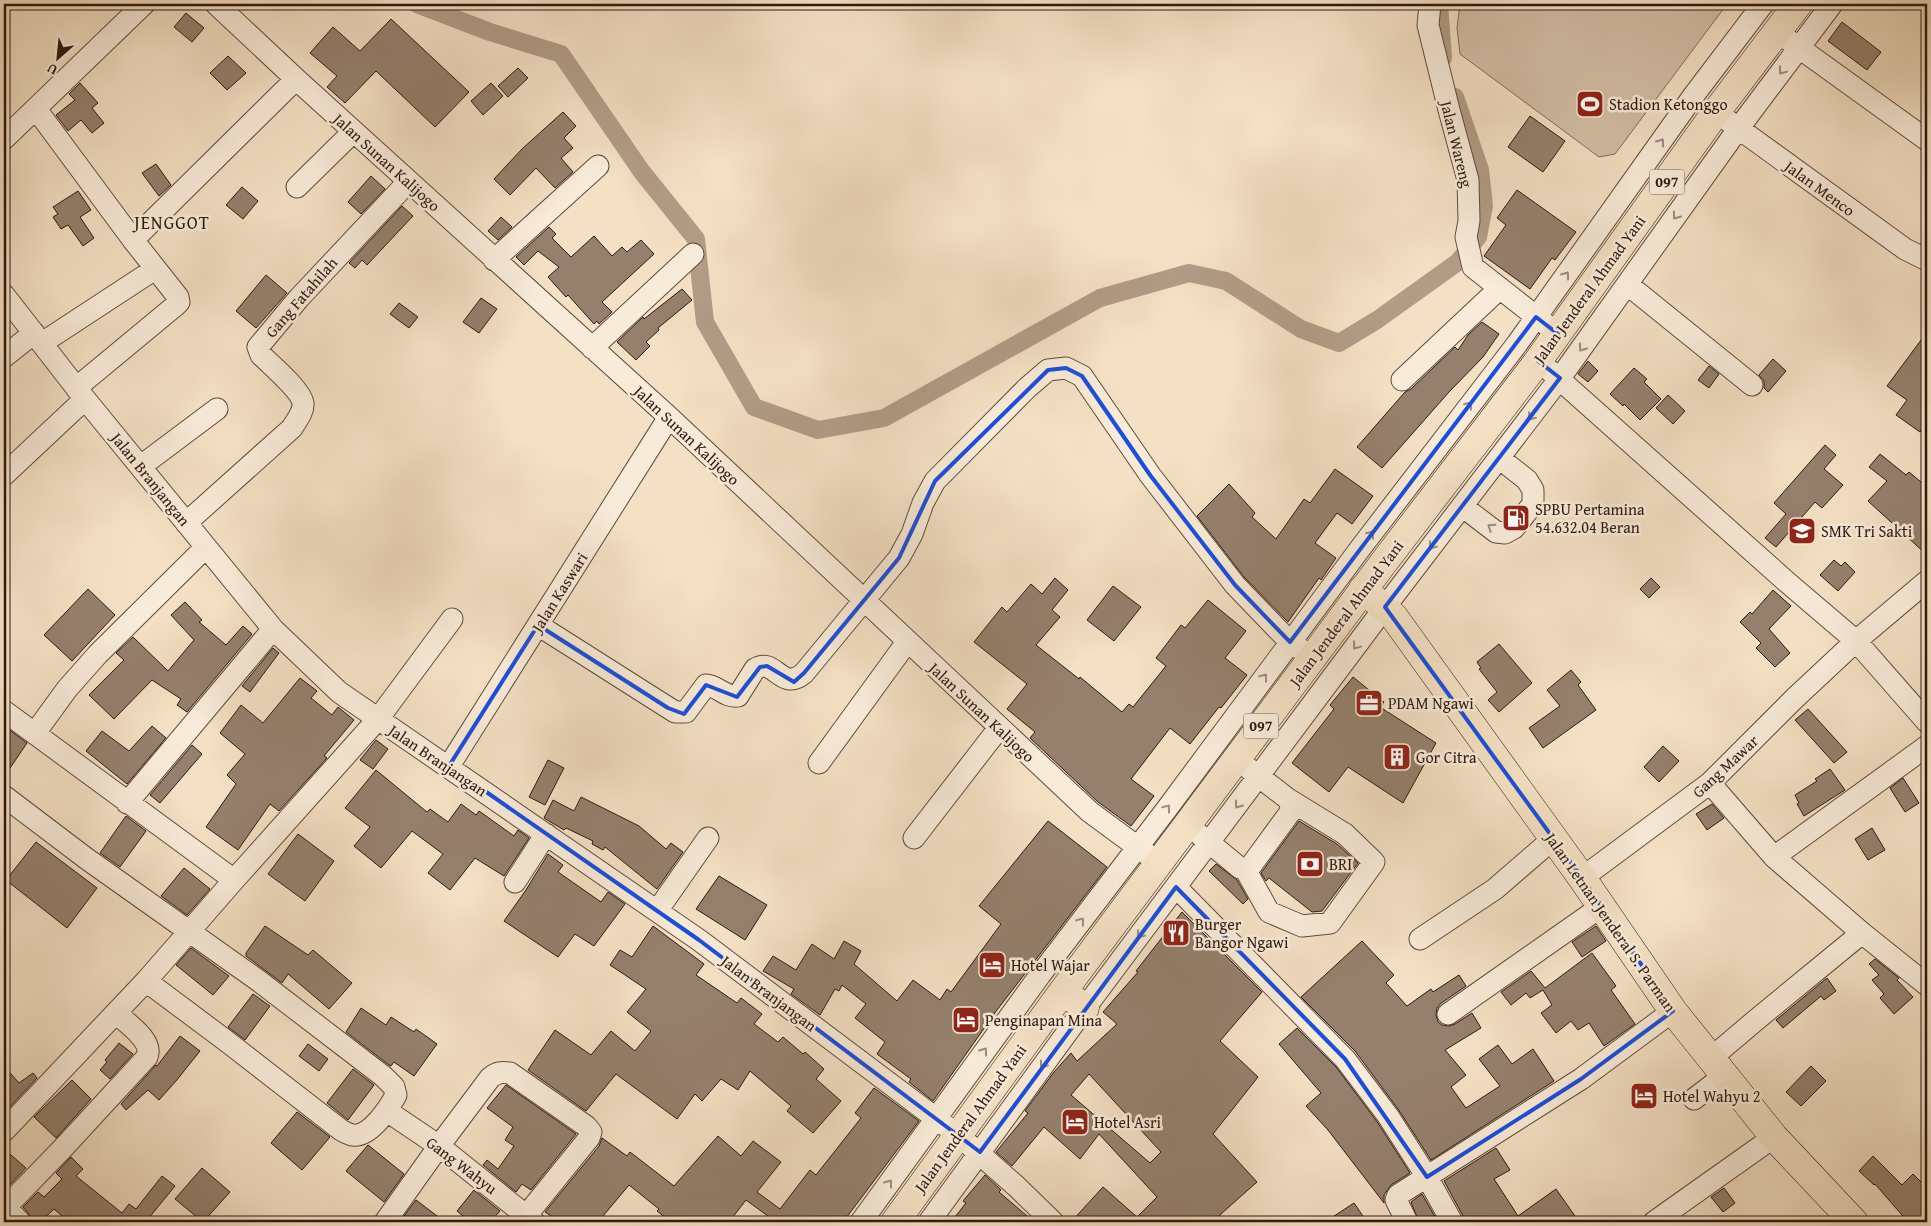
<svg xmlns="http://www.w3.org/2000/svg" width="1931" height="1226" font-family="'Gentium Book Plus',serif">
<rect width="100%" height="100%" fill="#f4e0c4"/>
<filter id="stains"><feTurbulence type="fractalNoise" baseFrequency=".004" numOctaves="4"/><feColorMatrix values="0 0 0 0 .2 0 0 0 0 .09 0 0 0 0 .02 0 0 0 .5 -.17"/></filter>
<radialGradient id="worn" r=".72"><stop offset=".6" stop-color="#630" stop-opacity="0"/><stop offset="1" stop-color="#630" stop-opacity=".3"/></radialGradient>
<path fill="#d3bea5" stroke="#816b5a" d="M1460 4H1727L1615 154 1599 157 1460 54 1457 28Z"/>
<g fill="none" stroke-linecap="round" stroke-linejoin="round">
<path stroke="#b19c86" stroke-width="18" d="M417 4 490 32 561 54 642 172 696 239 705 322 754 407 818 430 884 418 1100 298 1189 273 1226 281 1301 329 1339 343 1377 320 1458 262 1478 237 1484 206 1480 170 1455 97
M1439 4 1443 58"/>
</g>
<path fill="#95806d" stroke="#2f180f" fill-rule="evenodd" d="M186 13 204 28 192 42 174 27Z
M391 19 469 92 435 127 376 71 345 103 327 87 337 76 310 53 333 27 360 51Z
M1842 22 1881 52 1867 70 1828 41Z
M228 56 246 73 227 90 210 73Z
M518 68 528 78 508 97 498 86Z
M80 83 98 103 92 108 104 123 92 133 81 120 68 131 56 115 75 100 69 94Z
M491 83 503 96 483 115 471 101Z
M563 112 576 126 564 138 573 148 561 158 573 172 555 188 536 168 510 195 494 179 522 149Z
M1530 116 1565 141 1543 172 1508 147Z
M156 164 171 185 159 196 142 173Z
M371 176 385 189 361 214 348 202Z
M242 187 258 201 243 219 226 205Z
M1517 190 1576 232 1555 260 1552 258 1530 289 1484 256 1506 225 1497 218Z
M78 191 91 210 80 217 94 238 83 246 68 225 61 229 53 217 58 214 53 207Z
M402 206 413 216 367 265 362 260 355 268 349 263Z
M501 217 512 227 498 240 488 231Z
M549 227 556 234 552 238 571 257 594 236 612 256 622 247 627 252 641 240 654 254 602 302 612 312 599 324 597 321 594 324 568 295 566 297 548 277 559 267 538 251 524 265 516 257Z
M266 275 287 293 256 328 236 311Z
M682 289 692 300 658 328 659 330 646 342 650 346 636 360 617 342 643 317 644 319Z
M481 298 497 309 479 333 463 322Z
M399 303 418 317 409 328 390 314Z
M1482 322 1499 334 1483 357 1449 392 1382 468 1357 447 1405 392 1411 389 1455 347 1458 350 1468 335Z
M1927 332V422L1920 432 1896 415 1907 400 1887 386Z
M1773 359 1786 371 1768 392 1764 388V381L1759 375Z
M1588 361 1598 371 1588 382 1578 374Z
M1709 366 1719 374 1709 388 1698 380Z
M1634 368 1647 379 1644 382 1661 399 1640 420 1624 404 1623 406 1610 394Z
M1668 395 1685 411 1673 424 1656 408Z
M1825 445 1836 455 1824 469 1843 485 1822 508 1815 502 1776 547 1765 538 1786 514 1774 503Z
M1880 454 1906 475 1909 472 1927 487V555L1868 501 1887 481 1869 467Z
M1335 469 1373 496 1352 524 1337 513 1315 543 1336 558 1321 580 1319 578 1288 622 1244 577 1197 516 1229 484 1255 513 1252 517 1276 539 1304 499 1310 503Z
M1834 560 1841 566 1845 562 1855 572 1838 591 1820 575Z
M1055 578 1068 590 1052 610 1060 617 1036 645 1079 679 1080 677 1122 712 1129 704 1133 707 1166 666 1156 658 1181 625 1185 628 1208 600 1246 631 1225 658 1247 675 1221 708 1219 707 1190 744 1170 728 1131 779 1154 796 1131 826 1098 802 1030 738 1035 732 1007 709 1027 684 974 642 1002 607 1007 612 1031 584 1042 594Z
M1651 578 1660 587 1649 598 1640 589Z
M1113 586 1141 607 1114 641 1087 620Z
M88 589 115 615 72 661 44 635Z
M1773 590 1791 606 1769 629 1790 653 1775 667 1756 648 1761 643 1740 622 1750 612 1752 614Z
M185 602 202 620 199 622 226 645 243 626 252 634 187 712 177 705 181 699 152 680 114 719 89 695 124 660 116 653 133 637 168 671 194 640 171 615Z
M1499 644 1532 683 1499 712 1488 700 1497 692 1479 669 1481 668 1477 662Z
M273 648 279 653 250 692 242 686Z
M1571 670 1581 682 1578 685 1596 710 1543 748 1529 728 1560 706 1547 690Z
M1353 677 1384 702 1380 707 1436 743 1403 803 1348 767 1329 792 1292 763 1334 709 1330 705Z
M300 678 317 691 311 698 332 715 338 707 354 720 324 756 327 758 279 811 270 804 238 850 206 827 236 784 227 775 245 754 220 733 241 705 263 723Z
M1808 709 1847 752 1834 763 1795 720Z
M4 726 27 743 4 777Z
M152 726 166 738 127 784 86 751 102 731 129 751Z
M376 740 388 749 373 769 360 760Z
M192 745 202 754 160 803 150 795Z
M1663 746 1679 761 1659 782 1644 767Z
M548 760 564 768 545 805 529 797Z
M1830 769 1845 790 1804 816 1797 804 1799 803 1795 795 1817 781 1815 779Z
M376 770 427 812 430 809 448 822 461 804 476 815 479 811 514 836 518 830 529 838 504 876 475 858 450 890 428 873 443 854 412 831 381 868 354 846 370 827 345 808Z
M1903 778 1919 803 1905 812 1890 788Z
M581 797 639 826 666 849 671 843 683 852 657 889 605 847 603 850 592 844 593 841 566 828 564 830 544 818 553 800 574 811Z
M1712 804 1724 818 1707 830 1696 814Z
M126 816 146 831 120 867 100 853Z
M1048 821 1107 867 997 1010 933 1101 909 1082 911 1079 877 1054 885 1042 855 1018 866 1004 842 985 839 991 835 989 820 1015 791 994 794 989 763 971 773 956 796 970 812 944 834 959 844 941 861 951 854 964 897 1001 913 980 940 1000 947 989 951 992 1001 924 979 906Z
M1299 821 1337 844 1358 863 1322 911 1312 912 1269 878 1266 881 1261 873Z
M1872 828 1885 850 1868 860 1855 839Z
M298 834 334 861 305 901 268 874Z
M36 842 97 888 67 928 6 880Z
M548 854 563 865 558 872 601 902 608 892 625 904 594 946 575 934 558 957 504 921 526 890Z
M1216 864 1237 880 1248 899 1243 904 1209 871Z
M184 868 210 889 187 915 161 896Z
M719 876 767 905 745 940 696 909Z
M1182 912 1262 992 1220 1041 1258 1077 1213 1134 1257 1182 1212 1222H1071L1103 1187 1137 1217 1157 1197 1099 1134 1080 1159 1044 1127 1012 1166 996 1152 1028 1113 1025 1111 1054 1072 1071 1053 1077 1061 1117 1024 1103 1012 1138 972 1136 971ZM1089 1074 1161 1152 1150 1163 1071 1095Z
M265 926 308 955 313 950 352 983 329 1009 288 974 282 983 246 956V953Z
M653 926 704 964 696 975 737 1003 741 998 762 1014 754 1024 778 1042 783 1037 803 1054 805 1052 824 1069 816 1079 841 1101 813 1133 787 1111 791 1106 750 1071 738 1090 721 1079 702 1101 695 1094 677 1119 616 1074 586 1111 528 1070 555 1030 591 1055 611 1031 635 1051 651 1031 627 1012 646 989 610 965 620 950 632 957Z
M1596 926 1606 941 1582 957 1572 942Z
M1362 941 1394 975 1386 983 1407 1006 1431 989 1433 992 1459 975 1466 986 1440 1004 1437 1008 1436 1015 1438 1022 1442 1025 1449 1026 1455 1024 1472 1013 1481 1028 1445 1050 1466 1075 1451 1087 1466 1108 1500 1086 1479 1059 1498 1045 1512 1064 1533 1049 1554 1081 1431 1160 1398 1109 1355 1051 1301 997Z
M191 948 229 976 213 995 176 965Z
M1592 953 1616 986 1611 990 1635 1024 1604 1046 1589 1023 1578 1030 1571 1021 1556 1033 1541 1013 1552 1005 1543 990 1530 998 1526 993 1511 1005 1501 992 1531 971 1545 988Z
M1875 959 1899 978 1897 980 1913 997 1894 1014 1880 998 1884 994 1872 980 1879 975 1869 964Z
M1827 978 1836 991 1824 1000 1821 996 1783 1028 1776 1020Z
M253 994 270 1006 245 1040 228 1027Z
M361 1008 386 1025 391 1017 414 1032 416 1029 437 1044 414 1076 394 1062 391 1066 389 1065 346 1032Z
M1297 1028 1336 1067 1378 1123 1410 1173 1391 1185 1384 1195V1203L1328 1130 1306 1106 1321 1093 1279 1044Z
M180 1036 200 1051 176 1081 159 1100 148 1090 126 1110 121 1104 156 1065 157 1066Z
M119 1043 133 1054 110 1079 100 1070 107 1062 105 1060Z
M308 1044 328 1059 319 1071 299 1056Z
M4 1066 19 1083 33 1073 37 1078 4 1113Z
M1811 1066 1826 1081 1801 1106 1786 1092Z
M353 1069 374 1085 348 1120 327 1103Z
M72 1080 91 1099 56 1138 34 1117Z
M506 1085 576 1134 531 1190 522 1184 516 1192 483 1165 487 1160 498 1169 514 1146 505 1140 513 1127 487 1108Z
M874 1088 919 1121 843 1222H769L772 1219 746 1200 729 1222H671L657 1211 659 1209 629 1185 598 1222H560L545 1212 599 1146 602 1138 627 1156 630 1152 674 1186 718 1136 741 1156 753 1141 781 1162 757 1192 780 1209 810 1170 816 1175 861 1118 855 1113Z
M297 1112 330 1137 302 1170 271 1143Z
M368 1145 404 1174 384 1202 346 1171Z
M1496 1148 1510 1170 1494 1179 1518 1216 1556 1189 1575 1216 1566 1222H1464L1463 1216 1444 1181Z
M4 1149 26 1168 7 1188 4 1186Z
M1873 1156 1902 1185 1913 1174 1927 1188V1222H1908L1875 1184 1874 1185 1859 1171Z
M71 1157 83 1169 76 1176 122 1213 129 1204 136 1209 162 1176 175 1186 148 1219 152 1222H69L54 1209 40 1222H32L29 1214 23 1207 38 1192 44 1197 62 1179 56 1173Z
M202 1168 230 1192 203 1222 175 1199Z
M985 1175 1001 1190 999 1192 1034 1222H951L966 1203 963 1201Z
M1724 1188 1735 1203 1723 1212 1711 1197Z
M474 1190 500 1211 490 1222H470L457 1211Z
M1422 1194 1438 1222H1419L1411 1202Z
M416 1200 445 1222H404L401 1220Z
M1354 1203 1367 1222H1325Z"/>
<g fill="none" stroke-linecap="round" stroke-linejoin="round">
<defs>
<path id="minor" d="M216 4 296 79 669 417 1090 812 1147 854
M1430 4 1428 25 1449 110 1468 180 1469 221 1466 237 1473 267 1548 326
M1787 39 1927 140
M36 109 133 240 178 297 179 302 175 306 76 388
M1727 120 1905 249 1927 260
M4 139 144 4
M297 187 353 132
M133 240 296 79
M494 260 598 166
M1627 284 1752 385
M4 295 85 399 273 629 339 692 699 940 958 1135 1016 1186 1053 1222
M42 343 155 269
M592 348 693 254
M4 357 34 333
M1549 370 1788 583 1856 641 1927 722
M1402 380 1500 288
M141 466 217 409
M4 475 85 399
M1462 506 1496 532 1505 533 1514 528 1533 504V490L1527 480 1499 458
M186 523 292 428C296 421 304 412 303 403 301 390 271 365 261 355L258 347 299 298 408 182
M538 625 675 712H686L706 685C717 685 725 698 738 696L755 669C775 656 781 693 804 673L899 558 912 534 923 503 935 481 1027 388 1048 370 1066 368 1082 376 1150 475 1235 585 1290 642 1302 650
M4 711 234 880
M35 733 67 689 98 654 206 547
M819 763 907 642
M449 766 669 417
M1710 783 1774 857 1862 933 1927 985
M4 796 87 859 259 981 383 1076 394 1087 396 1095C389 1108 370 1138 352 1135 349 1134 344 1132 341 1130L225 1040 146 981
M127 803 273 629
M1200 835 1240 868 1245 869 1250 867 1291 811V806L1288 799 1248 768
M914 838 999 728
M1774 857 1927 746
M1245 869 1269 912 1302 926 1330 923 1374 862 1345 834 1288 799
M1582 878 1710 783 1795 698 1856 641 1927 581
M515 882 546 834
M1176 887 1345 1059 1388 1116 1427 1177 1452 1222
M657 911 708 838
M1420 939 1495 889 1554 838
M1448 1014 1602 906
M1710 1059 1756 1020 1862 933
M1694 1099 1724 1076
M387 1111 439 1146 534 1222
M4 1131 146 981 234 880 378 719 452 619
M4 1206 20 1222
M6 1207 64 1147 147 1057C154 1040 126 1023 116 1013
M385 1222 439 1146 490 1078C497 1072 502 1072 510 1073L586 1126 591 1132 589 1138 521 1222
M861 1222 1040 975 1166 810 1362 546 1517 344 1694 95 1763 4
M929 1222 1085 1008 1385 607 1560 378 1738 129 1832 4
M1407 1222 1396 1200 1398 1195 1581 1079 1673 1011
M1654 1222 1774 1137"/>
<path id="major" d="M1363 589 1394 617 1582 878 1673 1011 1774 1137 1854 1222
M1063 991 1085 1008
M895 1222 1063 991 1384 562 1538 361 1716 112 1798 4"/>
</defs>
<use href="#minor" stroke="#604a3c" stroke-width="23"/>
<use href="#major" stroke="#2f180f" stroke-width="29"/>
<use href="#minor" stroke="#f8ebd9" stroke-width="21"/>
<use href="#major" stroke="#f4e0c4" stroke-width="28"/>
</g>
<defs><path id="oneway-chevron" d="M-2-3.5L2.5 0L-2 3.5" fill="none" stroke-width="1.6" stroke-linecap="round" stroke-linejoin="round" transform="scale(1.25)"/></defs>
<g stroke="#9e8c7e">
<use href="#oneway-chevron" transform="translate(1782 71) rotate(127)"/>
<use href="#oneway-chevron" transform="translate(1661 142) rotate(-55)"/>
<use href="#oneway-chevron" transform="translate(1676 216) rotate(125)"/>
<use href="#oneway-chevron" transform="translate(1566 275) rotate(-54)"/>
<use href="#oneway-chevron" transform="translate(1582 348) rotate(126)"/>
<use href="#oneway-chevron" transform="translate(1469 405) rotate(-52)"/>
<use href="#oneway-chevron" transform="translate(1531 417) rotate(128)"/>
<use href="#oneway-chevron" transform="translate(1491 527) rotate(-146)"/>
<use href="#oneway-chevron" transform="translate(1371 534) rotate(-52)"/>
<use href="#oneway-chevron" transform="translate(1432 546) rotate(127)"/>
<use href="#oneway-chevron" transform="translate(1356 646) rotate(127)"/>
<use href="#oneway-chevron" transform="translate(1264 677) rotate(-53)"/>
<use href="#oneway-chevron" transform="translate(1238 805) rotate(126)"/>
<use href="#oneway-chevron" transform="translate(1167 808) rotate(-53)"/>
<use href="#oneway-chevron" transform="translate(1081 921) rotate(-53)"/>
<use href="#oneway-chevron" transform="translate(1140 935) rotate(127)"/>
<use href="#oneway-chevron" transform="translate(984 1051) rotate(-54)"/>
<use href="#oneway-chevron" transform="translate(1043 1065) rotate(126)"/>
<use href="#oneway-chevron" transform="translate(889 1183) rotate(-54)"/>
</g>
<path fill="none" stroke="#1d4ed8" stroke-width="4" stroke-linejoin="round" d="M1536 317 1558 334 1538 361 1560 378 1385 607 1582 878 1673 1011 1581 1079 1427 1177 1345 1059 1176 887 980 1152 699 940 449 766 538 625 668 708 684 714 706 685 737 697 760 667 767 666 794 682 804 673 899 558 935 481 1048 370 1066 368 1082 376 1150 475 1235 585 1290 642Z"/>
<defs>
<symbol id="stadium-square" viewBox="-11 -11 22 22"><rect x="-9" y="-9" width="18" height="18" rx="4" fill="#8f2418" stroke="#f8ebd9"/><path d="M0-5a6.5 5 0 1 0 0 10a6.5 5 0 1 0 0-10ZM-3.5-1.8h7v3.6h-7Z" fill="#fff"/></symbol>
<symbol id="fuel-square" viewBox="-11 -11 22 22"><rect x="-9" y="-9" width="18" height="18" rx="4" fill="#8f2418" stroke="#f8ebd9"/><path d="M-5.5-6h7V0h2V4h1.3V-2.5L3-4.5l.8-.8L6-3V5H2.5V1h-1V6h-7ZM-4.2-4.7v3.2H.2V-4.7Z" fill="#fff"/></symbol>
<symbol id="school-square" viewBox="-11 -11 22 22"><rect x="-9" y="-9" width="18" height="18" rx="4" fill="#8f2418" stroke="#f8ebd9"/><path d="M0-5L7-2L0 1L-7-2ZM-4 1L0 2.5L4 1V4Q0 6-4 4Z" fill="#fff"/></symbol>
<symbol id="office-square" viewBox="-11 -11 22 22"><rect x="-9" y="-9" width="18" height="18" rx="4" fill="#8f2418" stroke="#f8ebd9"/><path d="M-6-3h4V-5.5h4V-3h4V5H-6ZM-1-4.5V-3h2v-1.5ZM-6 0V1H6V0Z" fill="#fff"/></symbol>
<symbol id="building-square" viewBox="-11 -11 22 22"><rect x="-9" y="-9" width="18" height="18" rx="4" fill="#8f2418" stroke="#f8ebd9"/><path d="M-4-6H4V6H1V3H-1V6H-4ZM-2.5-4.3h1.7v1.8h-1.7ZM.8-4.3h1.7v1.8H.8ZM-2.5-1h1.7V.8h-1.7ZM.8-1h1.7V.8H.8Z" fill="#fff"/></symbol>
<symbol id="bank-square" viewBox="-11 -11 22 22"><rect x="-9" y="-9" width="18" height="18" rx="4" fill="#8f2418" stroke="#f8ebd9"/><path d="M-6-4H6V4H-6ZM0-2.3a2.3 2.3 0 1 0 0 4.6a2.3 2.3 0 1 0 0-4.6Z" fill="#fff"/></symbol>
<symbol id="restaurant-square" viewBox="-11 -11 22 22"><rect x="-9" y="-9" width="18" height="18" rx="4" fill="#8f2418" stroke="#f8ebd9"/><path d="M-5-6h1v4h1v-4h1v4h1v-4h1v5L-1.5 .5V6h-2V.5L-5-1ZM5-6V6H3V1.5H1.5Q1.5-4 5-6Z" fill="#fff"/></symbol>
<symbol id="hotel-square" viewBox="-11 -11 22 22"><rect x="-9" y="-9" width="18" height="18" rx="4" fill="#8f2418" stroke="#f8ebd9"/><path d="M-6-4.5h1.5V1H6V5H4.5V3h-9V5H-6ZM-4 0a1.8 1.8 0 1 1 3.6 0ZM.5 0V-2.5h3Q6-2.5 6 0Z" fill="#fff"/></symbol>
</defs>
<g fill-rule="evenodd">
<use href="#stadium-square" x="1574" y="88" width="32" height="32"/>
<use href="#fuel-square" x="1500" y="502" width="32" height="32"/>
<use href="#school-square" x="1786" y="515" width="32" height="32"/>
<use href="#office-square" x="1353" y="687" width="32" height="32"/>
<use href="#building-square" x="1381" y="741" width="32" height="32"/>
<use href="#bank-square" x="1294" y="848" width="32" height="32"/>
<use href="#restaurant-square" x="1160" y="917" width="32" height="32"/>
<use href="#hotel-square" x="976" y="949" width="32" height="32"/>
<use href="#hotel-square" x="950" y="1004" width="32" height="32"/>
<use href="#hotel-square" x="1628" y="1080" width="32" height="32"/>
<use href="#hotel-square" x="1059" y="1106" width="32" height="32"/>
</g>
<g text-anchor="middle" stroke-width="5" stroke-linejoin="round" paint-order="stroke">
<g fill="#f8ebd9" stroke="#6b574c" stroke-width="1">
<rect x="1649.5" y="169.5" width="35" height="25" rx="4"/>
<rect x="1243.5" y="713.5" width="35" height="25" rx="4"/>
</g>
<g font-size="15" font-weight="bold" fill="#2f180f">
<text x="1667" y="187">097</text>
<text x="1261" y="731">097</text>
</g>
<g font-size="16" fill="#2f180f" stroke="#f8ebd9" text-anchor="start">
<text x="1609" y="110">Stadion Ketonggo</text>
<text x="1535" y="515">SPBU Pertamina<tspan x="1535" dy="18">54.632.04 Beran</tspan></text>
<text x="1821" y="537">SMK Tri Sakti</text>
<text x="1388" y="709">PDAM Ngawi</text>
<text x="1416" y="763">Gor Citra</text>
<text x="1329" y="870">BRI</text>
<text x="1195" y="930">Burger<tspan x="1195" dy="18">Bangor Ngawi</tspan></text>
<text x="1011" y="971">Hotel Wajar</text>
<text x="985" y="1026">Penginapan Mina</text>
<text x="1663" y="1102">Hotel Wahyu 2</text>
<text x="1094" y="1128">Hotel Asri</text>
</g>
<g font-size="16" fill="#2f180f" stroke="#f8ebd9">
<text transform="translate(1457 144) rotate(76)" y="6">Jalan Wareng</text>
<text transform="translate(387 162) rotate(42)" y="6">Jalan Sunan Kalijogo</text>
<text transform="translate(1820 188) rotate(36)" y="6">Jalan Menco</text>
<text transform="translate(1589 289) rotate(-54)" y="6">Jalan Jenderal Ahmad Yani</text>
<text transform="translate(301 297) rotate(-49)" y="6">Gang Fatahilah</text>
<text transform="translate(687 435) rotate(43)" y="6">Jalan Sunan Kalijogo</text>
<text transform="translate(151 479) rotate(51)" y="6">Jalan Branjangan</text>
<text transform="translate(559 592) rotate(-58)" y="6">Jalan Kaswari</text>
<text transform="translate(1346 613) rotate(-53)" y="6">Jalan Jenderal Ahmad Yani</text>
<text transform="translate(982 712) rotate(43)" y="6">Jalan Sunan Kalijogo</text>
<text transform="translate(438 760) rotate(34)" y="6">Jalan Branjangan</text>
<text transform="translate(1725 766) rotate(-43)" y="6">Gang Mawar</text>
<text transform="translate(1611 922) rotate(55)" y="6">Jalan Letnan Jenderal S. Parman</text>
<text transform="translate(769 993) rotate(37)" y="6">Jalan Branjangan</text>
<text transform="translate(970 1118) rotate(-54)" y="6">Jalan Jenderal Ahmad Yani</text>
<text transform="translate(462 1165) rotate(37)" y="6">Gang Wahyu</text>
</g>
<g font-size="18" letter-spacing="1" fill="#2f180f" stroke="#f8ebd9">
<text x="172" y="229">JENGGOT</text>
</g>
</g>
<rect width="1931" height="1226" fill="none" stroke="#f4e0c4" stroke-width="20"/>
<rect x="5" y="5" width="1921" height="1216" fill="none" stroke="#2f180f" stroke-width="2.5"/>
<rect x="10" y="10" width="1911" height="1206" fill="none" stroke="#2f180f"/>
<g transform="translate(58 58) rotate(207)" stroke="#f8ebd9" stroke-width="4" paint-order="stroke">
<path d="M0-4L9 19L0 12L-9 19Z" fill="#2f180f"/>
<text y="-8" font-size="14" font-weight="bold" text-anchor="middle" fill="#2f180f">U</text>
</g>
<rect width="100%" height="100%" filter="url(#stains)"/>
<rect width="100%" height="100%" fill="url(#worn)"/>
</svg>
